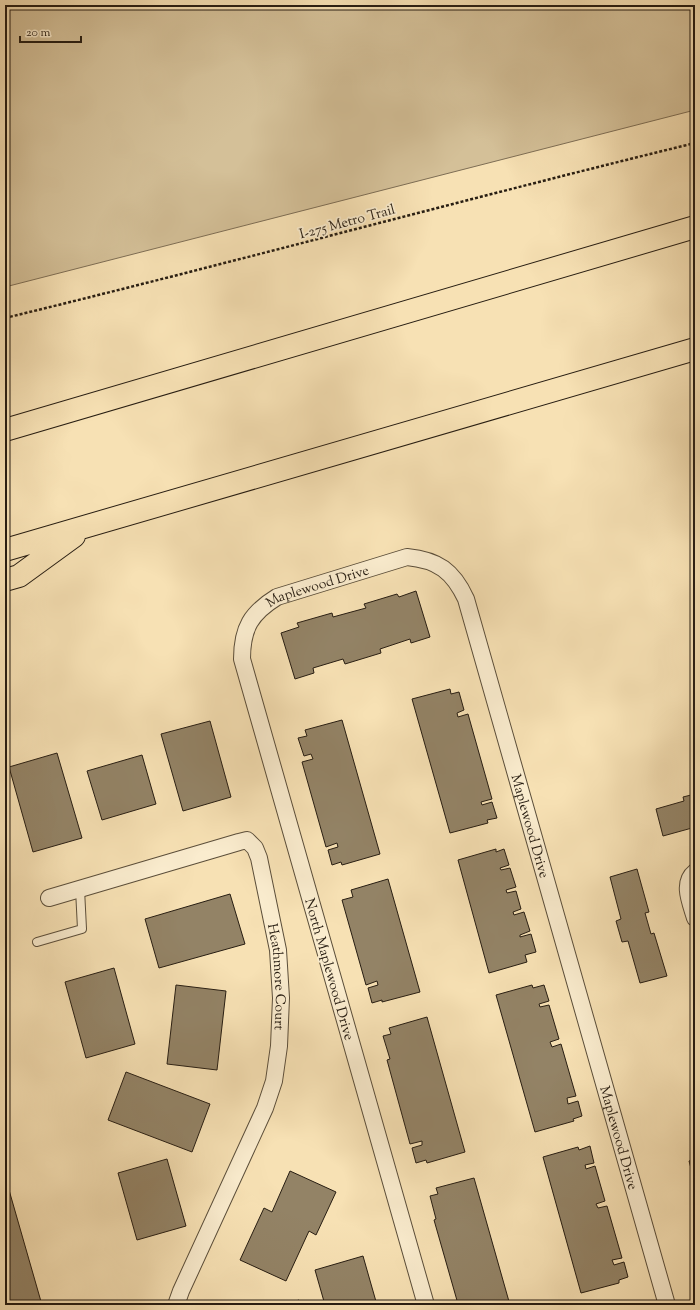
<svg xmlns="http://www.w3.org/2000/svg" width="700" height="1310" font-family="'Sorts Mill Goudy',serif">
<rect width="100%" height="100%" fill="#f7e1b4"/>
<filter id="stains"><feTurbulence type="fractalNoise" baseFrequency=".005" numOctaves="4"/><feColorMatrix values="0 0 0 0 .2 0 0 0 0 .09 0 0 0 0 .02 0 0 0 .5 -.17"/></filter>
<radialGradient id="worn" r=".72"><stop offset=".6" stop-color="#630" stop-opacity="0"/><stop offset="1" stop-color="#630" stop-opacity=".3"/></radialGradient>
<path fill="#d4c098" stroke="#7e6e55" d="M5 5H695V110L5 287Z"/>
<path fill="#938366" stroke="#271d12" d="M416 591 430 637 411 643 410 639 380 649 381 653 345 664 343 659 313 668 314 673 295 679 281 633 299 627 297 623 332 613 333 617 366 608 364 604 397 594 399 597Z
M450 689 451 694 459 692 464 710 457 713 458 717 468 714 492 799 481 802 482 805 492 802 497 818 487 820 488 823 450 833 412 699Z
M342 720 380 854 342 865 341 862 332 865 328 850 338 847 337 843 326 847 302 762 313 759 311 754 304 756 298 738 307 736 305 730Z
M210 721 231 797 183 811 161 734Z
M57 753 82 838 33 852 9 767Z
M142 755 156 804 102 820 87 771Z
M695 794V823L691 824 692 828 663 836 656 809 684 801 683 797Z
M496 849V852L504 849 509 865 500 868 501 870 510 868 516 887 506 890 507 893 516 891 521 909 513 912 514 915 524 912 530 931 520 935V937L531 934 536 952 525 955 527 962 489 973 458 860Z
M637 869 649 912 645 913 651 934 654 933 667 976 640 983 628 941 622 942 616 921 621 919 610 877Z
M388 879 420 992 382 1002V1000L372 1003 368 988 378 985 377 981 366 985 342 900 353 897 351 890Z
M230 894 245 944 159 968 145 919Z
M114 968 135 1044 86 1058 65 982Z
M176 985 226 991 217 1070 167 1064Z
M532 985 533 988 544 985 549 1001 539 1004 540 1007 549 1005 559 1039 550 1042 552 1047 561 1044 576 1096 567 1098 568 1104 578 1101 582 1116 573 1119 574 1121 535 1132 496 995Z
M427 1017 465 1152 427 1163 426 1160 416 1163 412 1148 422 1145V1141L410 1144 387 1060 390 1059 383 1036 391 1034 389 1028Z
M126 1072 210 1104 192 1152 108 1120Z
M590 1146 594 1163 585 1165 586 1169 595 1166 605 1201 596 1204 598 1208 607 1206 622 1258 612 1260 614 1265 624 1262 628 1277 619 1280V1283L581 1293 543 1157 578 1147 579 1150Z
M167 1159 186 1226 137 1240 118 1173Z
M695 1159V1183L689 1161Z
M290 1171 336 1192 316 1235 309 1231 286 1281 240 1260 264 1208 272 1212Z
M5 1176 42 1305H5Z
M474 1178 510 1305H469L468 1301 458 1304 434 1220 436 1219 430 1196 438 1194 436 1188Z
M363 1256 377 1305H325L315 1270Z
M299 1300 300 1305H282Z"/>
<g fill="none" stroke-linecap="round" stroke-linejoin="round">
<defs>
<path id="lane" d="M37 942 82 929 80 889"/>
<g id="street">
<path d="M695 872C681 883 691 904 695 918"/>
<path id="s1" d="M49 898 239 842 247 840 255 848 259 858 278 950 281 998 279 1046 274 1081 265 1108 181 1291 176 1305"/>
<path id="s2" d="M426 1305 242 659C242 628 251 613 277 597L407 557C438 560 453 571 466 599L667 1305"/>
</g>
<path id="highway" d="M5 430 695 227
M5 550 695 349
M5 580 19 576 74 536"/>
</defs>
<use href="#lane" stroke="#5b4e3a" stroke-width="10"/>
<use href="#street" stroke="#5b4e3a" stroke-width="18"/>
<use href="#highway" stroke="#271d12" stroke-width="24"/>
<path stroke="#271d12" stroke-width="2.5" stroke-dasharray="3 2" stroke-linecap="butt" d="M5 318C236 262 465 199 695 143"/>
<use href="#lane" stroke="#faecce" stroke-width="8"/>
<use href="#street" stroke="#faecce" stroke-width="16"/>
<use href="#highway" stroke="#f7e1b4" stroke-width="22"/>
</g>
<g text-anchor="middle" stroke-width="3.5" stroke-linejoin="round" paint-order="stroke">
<g font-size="14" fill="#271d12" stroke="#faecce">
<text transform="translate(347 221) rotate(-15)" y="5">I-275 Metro Trail</text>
<text dy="5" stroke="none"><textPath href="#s2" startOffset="789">Maplewood Drive</textPath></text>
<text dy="5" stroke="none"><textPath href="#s2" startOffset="1196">Maplewood Drive</textPath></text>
<text transform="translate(330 969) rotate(74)" y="5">North Maplewood Drive</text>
<text dy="5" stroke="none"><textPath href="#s1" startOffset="349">Heathmore Court</textPath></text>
<text dy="5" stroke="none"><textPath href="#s2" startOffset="1520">Maplewood Drive</textPath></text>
</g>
</g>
<rect width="700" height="1310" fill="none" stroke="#f7e1b4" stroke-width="20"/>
<rect x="6" y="6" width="688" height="1298" fill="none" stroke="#271d12" stroke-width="2"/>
<rect x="10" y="10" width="680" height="1290" fill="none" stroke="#271d12"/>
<path d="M20 36v6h61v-6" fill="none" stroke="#271d12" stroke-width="2"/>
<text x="26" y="36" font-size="12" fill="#271d12" stroke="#faecce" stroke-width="3" paint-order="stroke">20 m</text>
<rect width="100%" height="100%" filter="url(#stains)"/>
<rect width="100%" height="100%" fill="url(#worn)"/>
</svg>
